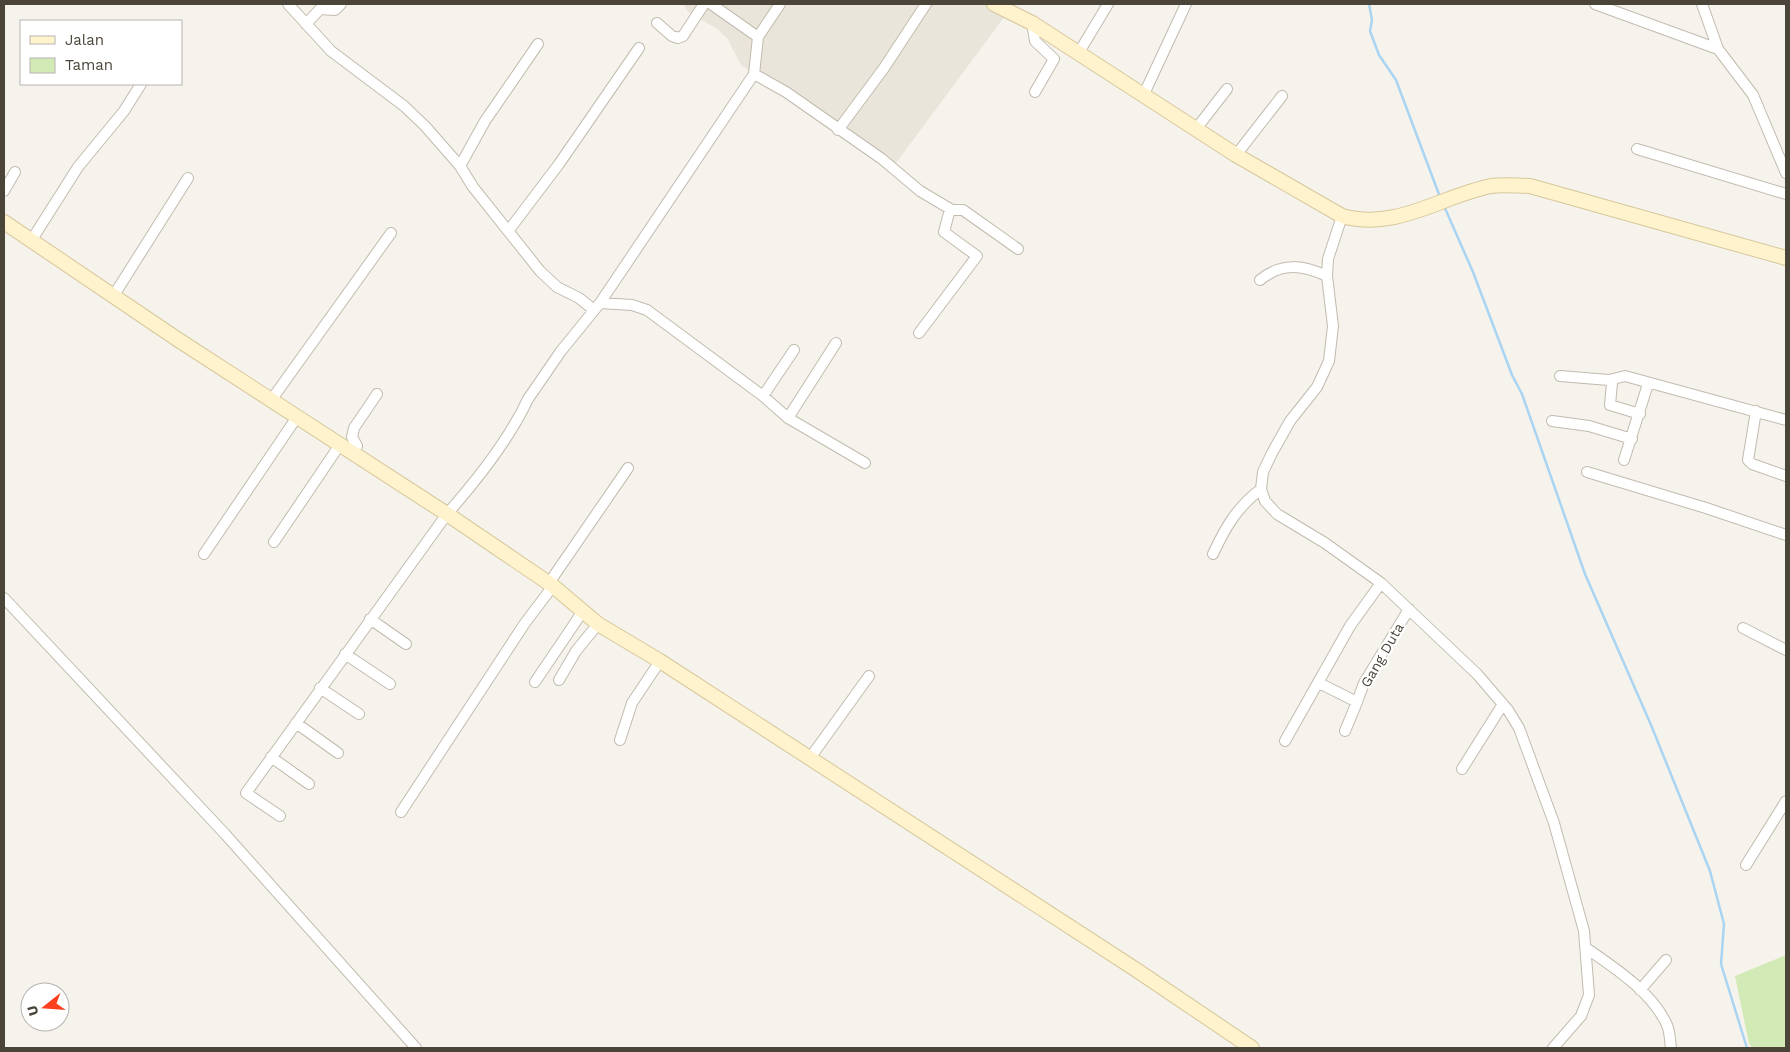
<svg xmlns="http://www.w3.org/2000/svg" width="1790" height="1052" font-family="'Work Sans',sans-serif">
<rect width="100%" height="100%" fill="#f6f3ec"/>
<path fill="#eae5da" d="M683 4H995L1008 12 893 167 741 65 727 38 716 28 689 13Z"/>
<path fill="#d2eab5" d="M1786 955V1048H1753L1749 1044 1735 976Z"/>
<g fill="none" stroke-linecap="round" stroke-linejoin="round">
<path stroke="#a9d4f2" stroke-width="2.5" d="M1369 4 1372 20 1370 31 1379 55 1396 80 1440 197
M1444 206 1473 272 1512 375 1522 394 1585 574 1651 725 1710 871 1724 924 1721 964 1747 1048"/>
<defs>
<path id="street" d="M288 4 331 51 404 106 425 126 460 166 473 187 540 271 557 287 579 298 594 310
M711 4 758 37
M1595 4 1718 49
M1702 4 1718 49 1753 95 1786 173
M657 23 672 36 678 38 683 36 704 4
M1032 23 1035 41 1054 59 1035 92
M306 24 320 9 335 10 341 4
M1078 54 1108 4
M754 74 786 92 882 159 920 191 952 210H963L1018 249
M1144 94 1186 4
M1196 129 1227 89
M838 130 884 68 926 4
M1637 149 1786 194
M1236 155 1282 96
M460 166 485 121 538 44
M4 191 15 172
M1342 216 1328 259 1327 276 1333 326 1329 361 1317 387 1290 421 1272 453 1263 472 1261 489 1265 501 1277 514 1325 543 1381 583 1477 674 1508 710 1519 728 1554 823 1584 931 1589 995 1581 1016 1553 1048
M509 230 559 164 639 48
M31 241 78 167 124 111 141 84
M1260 280C1282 262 1302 265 1327 276
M114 295 188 178
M600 303 632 305 647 310 763 396 788 418 865 463
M919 333 977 256 944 232 950 209
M1560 376 1609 380 1612 383 1610 405 1640 414
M1609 380 1625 376 1786 420
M763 396 794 350
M272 399 391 233
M1756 411 1748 460 1752 464 1786 476
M788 418 836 343
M1552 421 1589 426 1632 439
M351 452 357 446 352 437 354 428 377 394
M1624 460 1648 384
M1587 472 1706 508 1786 535
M274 542 339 446
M204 554 297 417
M1213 554C1225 528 1237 507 1261 489
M549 583 628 468
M4 598 225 834 416 1048
M370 619 406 644
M1743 628 1786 650
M345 654 390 684
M559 680 576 651 598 624
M535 682 583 611
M1319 683 1357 702 1345 731
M320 688 359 714
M1357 702 1364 683 1409 609
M296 723 338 753
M620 740 632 703 660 661
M1285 741 1350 626 1381 583
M271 757 309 784
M810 758 869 676
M1462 769 1503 704
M401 812 525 623 553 586
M280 816 246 793 447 514C477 480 509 440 528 399L561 351 600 303 754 74 758 37 780 4
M1746 865 1786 801
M1586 948C1615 968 1652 992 1667 1025 1670 1032 1670 1041 1671 1048
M1640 990 1666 960"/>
<path id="secondary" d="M994 4 1032 23 1236 155 1342 216C1397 231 1441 196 1491 186 1504 184 1518 186 1530 186L1786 258
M4 222 177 339 447 514 553 586 598 624 660 661 1135 969 1252 1048"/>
</defs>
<use href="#street" stroke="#c2bbae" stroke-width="12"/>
<use href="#secondary" stroke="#d6c79b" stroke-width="16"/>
<use href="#street" stroke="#fff" stroke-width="10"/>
<use href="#secondary" stroke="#fff3cd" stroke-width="14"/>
</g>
<g text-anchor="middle" stroke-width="4.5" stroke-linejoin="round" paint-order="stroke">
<g font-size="14" fill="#4b4439" stroke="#fff">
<text transform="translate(1382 655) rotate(-60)" y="5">Gang Duta</text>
</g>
</g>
<rect width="1790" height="1052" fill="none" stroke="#4b4439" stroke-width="10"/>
<rect x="20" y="20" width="162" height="65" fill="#ffffff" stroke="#b7b4b0"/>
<rect x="30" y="36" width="25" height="8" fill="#fff3cd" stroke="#b7b4b0"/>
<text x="65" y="45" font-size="15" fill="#4b4439">Jalan</text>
<rect x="30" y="58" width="25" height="15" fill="#d2eab5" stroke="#b7b4b0"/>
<text x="65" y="70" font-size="15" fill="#4b4439">Taman</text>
<g transform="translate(45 1007) rotate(253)"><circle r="24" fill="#ffffff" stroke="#b7b4b0"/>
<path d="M0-4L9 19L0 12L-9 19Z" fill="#fc3f1d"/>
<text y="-8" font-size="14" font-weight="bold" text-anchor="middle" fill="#4b4439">U</text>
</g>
</svg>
